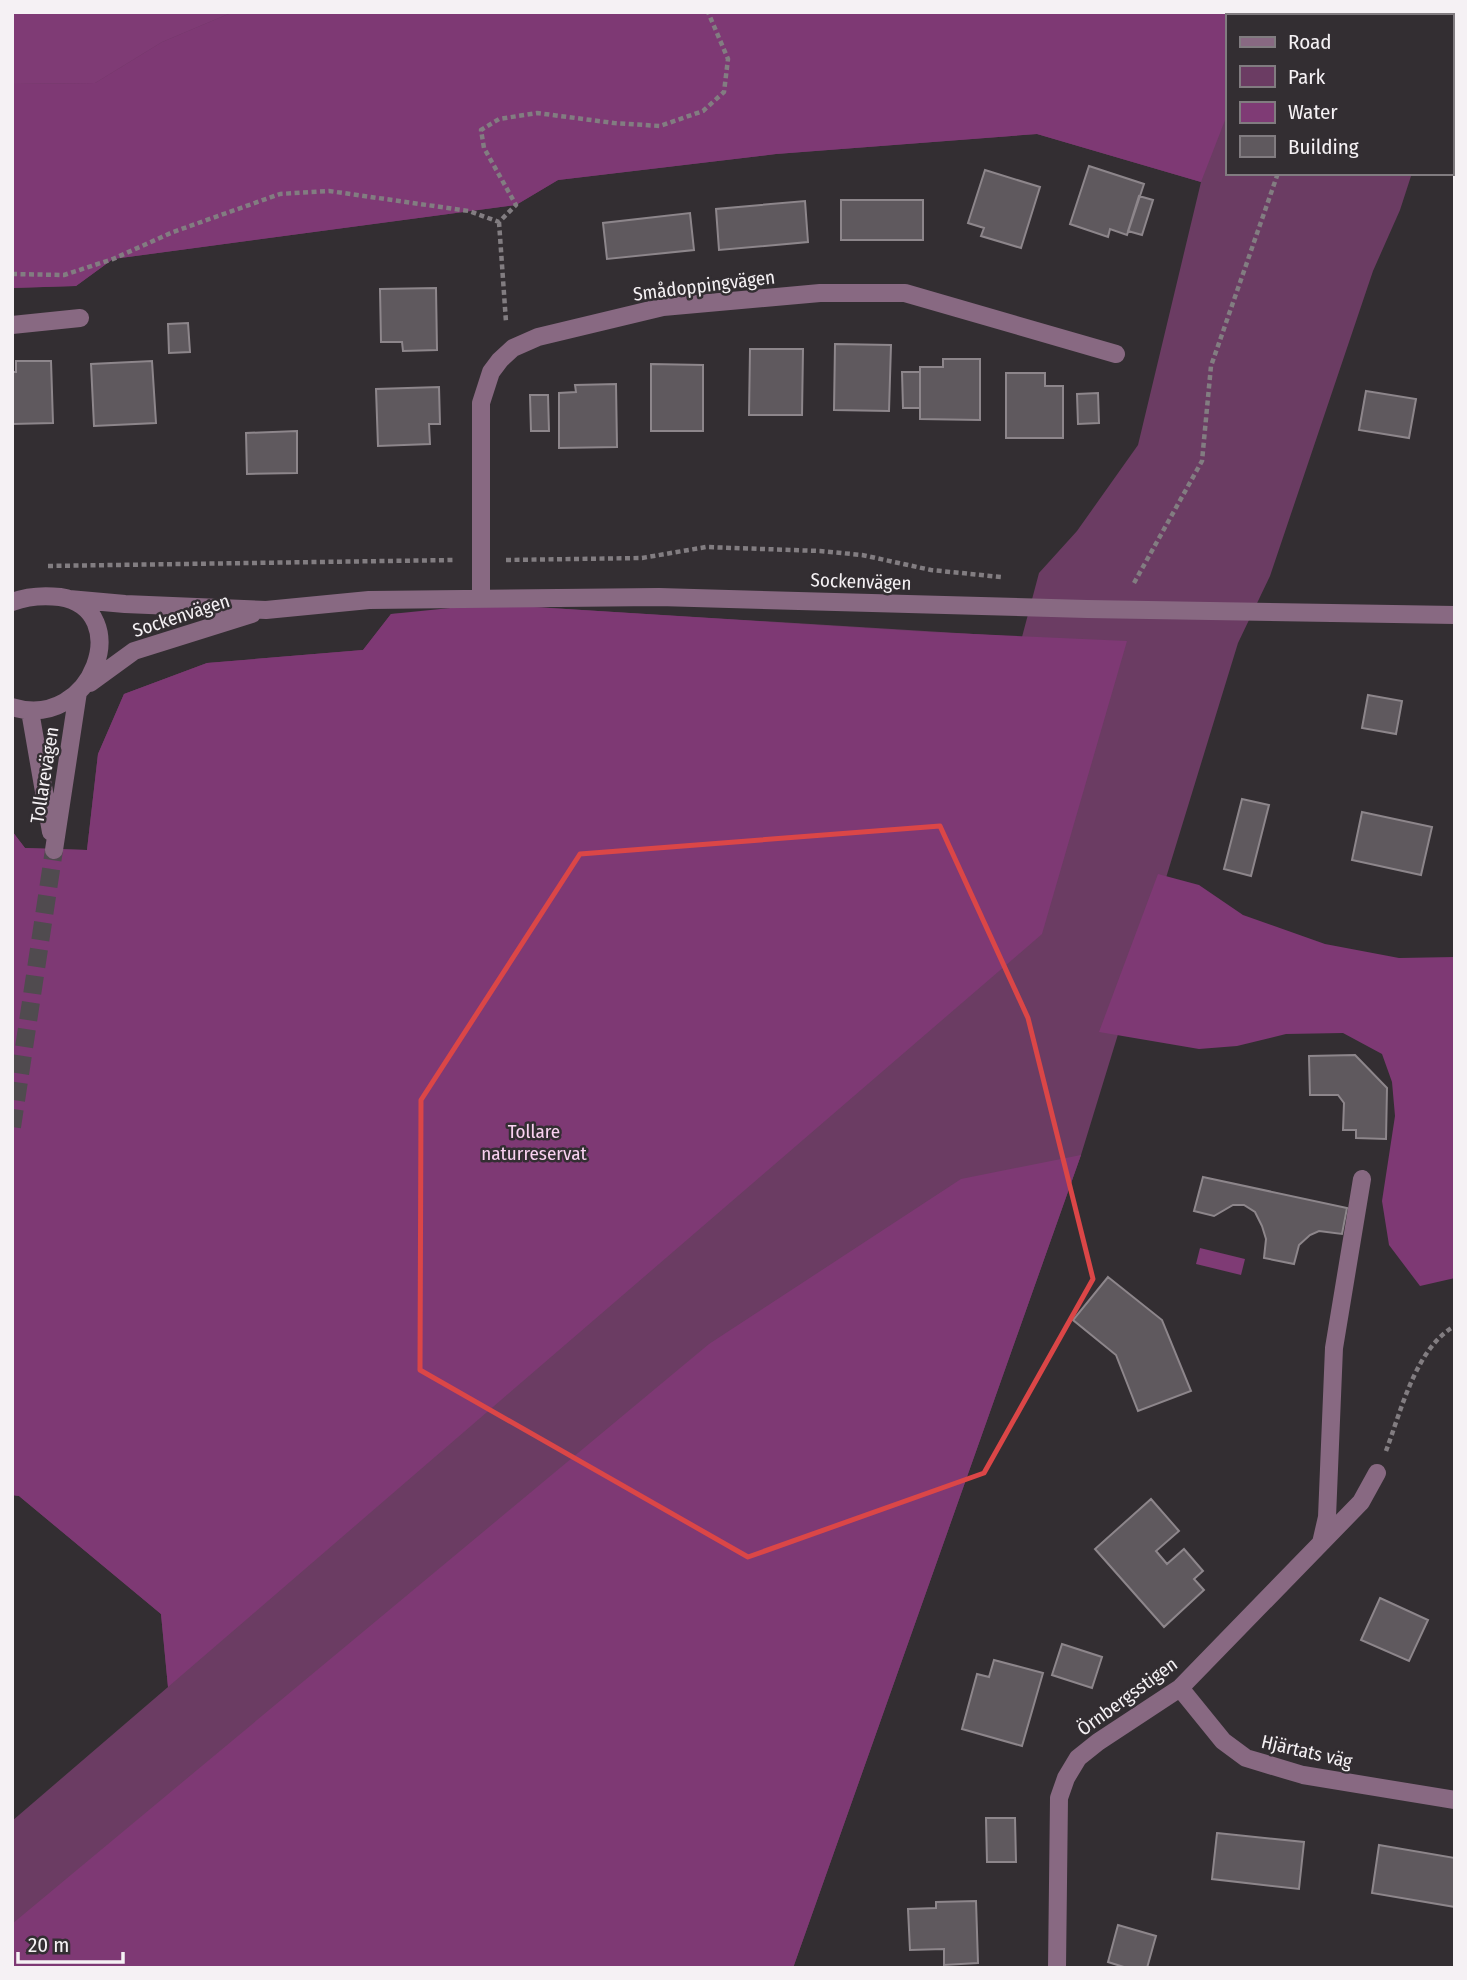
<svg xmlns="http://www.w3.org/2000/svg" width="1467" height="1980" font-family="'Fira Sans Condensed',sans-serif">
<rect width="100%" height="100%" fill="#332e32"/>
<path fill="#6b3c63" d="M12 12H1455V49L1451 59V16H1227V173H1412L1400 210 1373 271 1270 576 1238 643 1081 1155 793 1968H12V1821L168 1687 161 1614 19 1496 12 1495V831L25 848 87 850 98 754 124 694 207 663 363 650 391 614 534 607 1022 637 1039 573 1077 531 1138 445 1201 182 1037 134 776 154 558 180 516 205 113 259 76 286 12 288Z"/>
<path fill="#7e3974" d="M233 12H1268L1266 16H1227V115L1201 182 1037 134 776 154 558 180 516 205 113 259 76 286 12 288V84L95 83 162 42Z
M470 606 534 607 929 632 1127 641 1042 934 168 1687 161 1614 19 1496 12 1495V831L25 848 87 850 98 754 124 694 207 663 363 650 391 614Z
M1158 874 1199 885 1243 915 1325 944 1399 958 1455 957V1278L1420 1286 1389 1245 1382 1201 1395 1116 1392 1082 1382 1054 1343 1033 1286 1034 1237 1046 1199 1049 1099 1032Z
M1081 1155 793 1968H12V1924L709 1344 961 1179Z"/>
<path fill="#7f3b75" d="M12 12H233L162 42 95 83 12 84Z
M1200 1248 1245 1259 1241 1275 1196 1264Z"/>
<path fill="#5f595e" stroke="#8d868b" stroke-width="2" d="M1089 166 1144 184 1127 235 1110 229 1108 237 1070 224Z
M985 170 1040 187 1021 248 981 236 984 228 968 223Z
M1139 196 1153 200 1142 235 1128 231Z
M841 200H923V240H841Z
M805 201 808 242 719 250 716 209Z
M690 213 694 250 607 259 603 223Z
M436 288 437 350 403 351 402 342H381L380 289Z
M188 323 190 352 169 353 168 324Z
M835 344 891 345 889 411 834 410Z
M750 349H803L802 415H749Z
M943 359H980V420L920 419V367H943Z
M16 361H51L53 423 12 424V372H16Z
M152 361 156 423 94 426 91 364Z
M651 364 703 365V431H651Z
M902 372H920V408H903Z
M1006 373H1045V386H1063V438H1006Z
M616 384 617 447 559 448V393L576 392 575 385Z
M439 387 440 424H429L430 444 378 446 376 389Z
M1366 391 1416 399 1409 438 1359 430Z
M1098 393 1099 423 1078 424 1077 394Z
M530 395H548L549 431H531Z
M297 431V473L247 474 246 433Z
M1368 695 1402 701 1396 734 1362 728Z
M1242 799 1269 805 1251 876 1224 869Z
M1362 812 1432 827 1421 875 1352 860Z
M1355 1055 1387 1088 1386 1139 1356 1138V1130H1343L1344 1103 1338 1095H1310L1309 1056Z
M1203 1177 1347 1208 1342 1234 1319 1231 1310 1235 1299 1245 1294 1264 1264 1258 1266 1239 1262 1226 1255 1212 1244 1205H1233L1214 1216 1194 1211Z
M1108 1277 1162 1320 1191 1391 1138 1411 1116 1355 1073 1320Z
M1151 1499 1179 1531 1156 1551 1167 1564 1184 1549 1203 1571 1194 1579 1204 1590 1164 1627 1095 1549Z
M1380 1598 1428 1620 1409 1661 1361 1640Z
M1062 1644 1102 1657 1092 1688 1052 1675Z
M994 1660 1043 1673 1022 1746 962 1729 977 1674 989 1677Z
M986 1818H1015L1016 1862H987Z
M1217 1833 1304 1842 1299 1889 1212 1879Z
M1379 1845 1455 1858V1907L1372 1893Z
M976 1901 978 1963 944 1965V1949L910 1950 908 1909 936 1908V1902Z
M1118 1925 1156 1936 1147 1968H1127L1108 1962Z"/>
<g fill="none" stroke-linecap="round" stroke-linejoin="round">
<path stroke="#504b4f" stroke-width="18" stroke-dasharray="18 9" stroke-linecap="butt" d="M12 1127 54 850"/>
<path stroke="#827d81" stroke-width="4.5" stroke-dasharray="5 3.5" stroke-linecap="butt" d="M1326 16V12
M499 222 506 322
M12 274 64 275 113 259 173 232 280 194 329 191 469 211 499 222 516 205 484 148 481 130 499 119 537 113 614 123 660 126 703 111 724 92 728 59 708 12
M506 560 642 558 706 547 820 551 862 555 931 570 1001 577
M48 566 455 560
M1134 583 1202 461 1211 366 1278 173
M1386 1451C1401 1411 1416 1347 1455 1326"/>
<path stroke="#886982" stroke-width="18" d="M12 325 80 318
M481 598V403L491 372 500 360 513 348 538 337 663 307 820 293H905L1116 354
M69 599 125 604 266 610 369 600 659 597 1087 609 1455 615
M12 602C28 596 43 595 60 597 135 609 94 732 12 707
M90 683 134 651 252 614
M30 711 51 832
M54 850 78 692
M1321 1543 1327 1517 1334 1348 1362 1179
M1180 1688 1223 1741 1246 1758 1303 1775 1455 1800
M1057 1968 1059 1798 1066 1778 1078 1758 1098 1742 1180 1688 1361 1502 1377 1473"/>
</g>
<path fill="none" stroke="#db4647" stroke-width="5" stroke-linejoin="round" d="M940 826 1028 1018 1093 1279 984 1473 748 1557 420 1370 421 1100 580 854Z"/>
<g text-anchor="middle" stroke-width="5" stroke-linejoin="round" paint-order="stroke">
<g font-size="19" fill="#f5f1f4" stroke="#332e32">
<text transform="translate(704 285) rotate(-7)" y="7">Smådoppingvägen</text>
<text transform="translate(861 581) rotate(2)" y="7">Sockenvägen</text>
<text transform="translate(181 615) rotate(-18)" y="7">Sockenvägen</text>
<text transform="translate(44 775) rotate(-81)" y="7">Tollarevägen</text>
<text transform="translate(1127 1696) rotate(-36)" y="7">Örnbergsstigen</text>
<text transform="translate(1307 1751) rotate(13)" y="7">Hjärtats väg</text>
</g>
<g font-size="19" fill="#f9d1f0" stroke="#332e32">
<text x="534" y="1138">Tollare<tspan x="534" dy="22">naturreservat</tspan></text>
</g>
</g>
<rect width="1467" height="1980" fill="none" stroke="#f5f1f4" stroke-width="28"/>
<rect x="1226" y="14" width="228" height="161" fill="#332e32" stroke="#817c80" stroke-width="2"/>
<rect x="1240" y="37" width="35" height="10" fill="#886982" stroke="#817c80" stroke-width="2"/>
<text x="1288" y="49" font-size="21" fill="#f5f1f4">Road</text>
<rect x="1240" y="66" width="35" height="21" fill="#6b3c63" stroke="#817c80" stroke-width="2"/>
<text x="1288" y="84" font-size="21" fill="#f5f1f4">Park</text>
<rect x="1240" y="102" width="35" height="21" fill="#7f3b75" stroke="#817c80" stroke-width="2"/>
<text x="1288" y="119" font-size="21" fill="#f5f1f4">Water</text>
<rect x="1240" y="136" width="35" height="21" fill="#5f595e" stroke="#817c80" stroke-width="2"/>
<text x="1288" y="154" font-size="21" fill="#f5f1f4">Building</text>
<path d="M18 1952v10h105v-10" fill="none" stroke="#f5f1f4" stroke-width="3.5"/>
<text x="28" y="1952" font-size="21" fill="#f5f1f4" stroke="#332e32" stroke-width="5" paint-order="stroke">20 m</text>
</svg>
